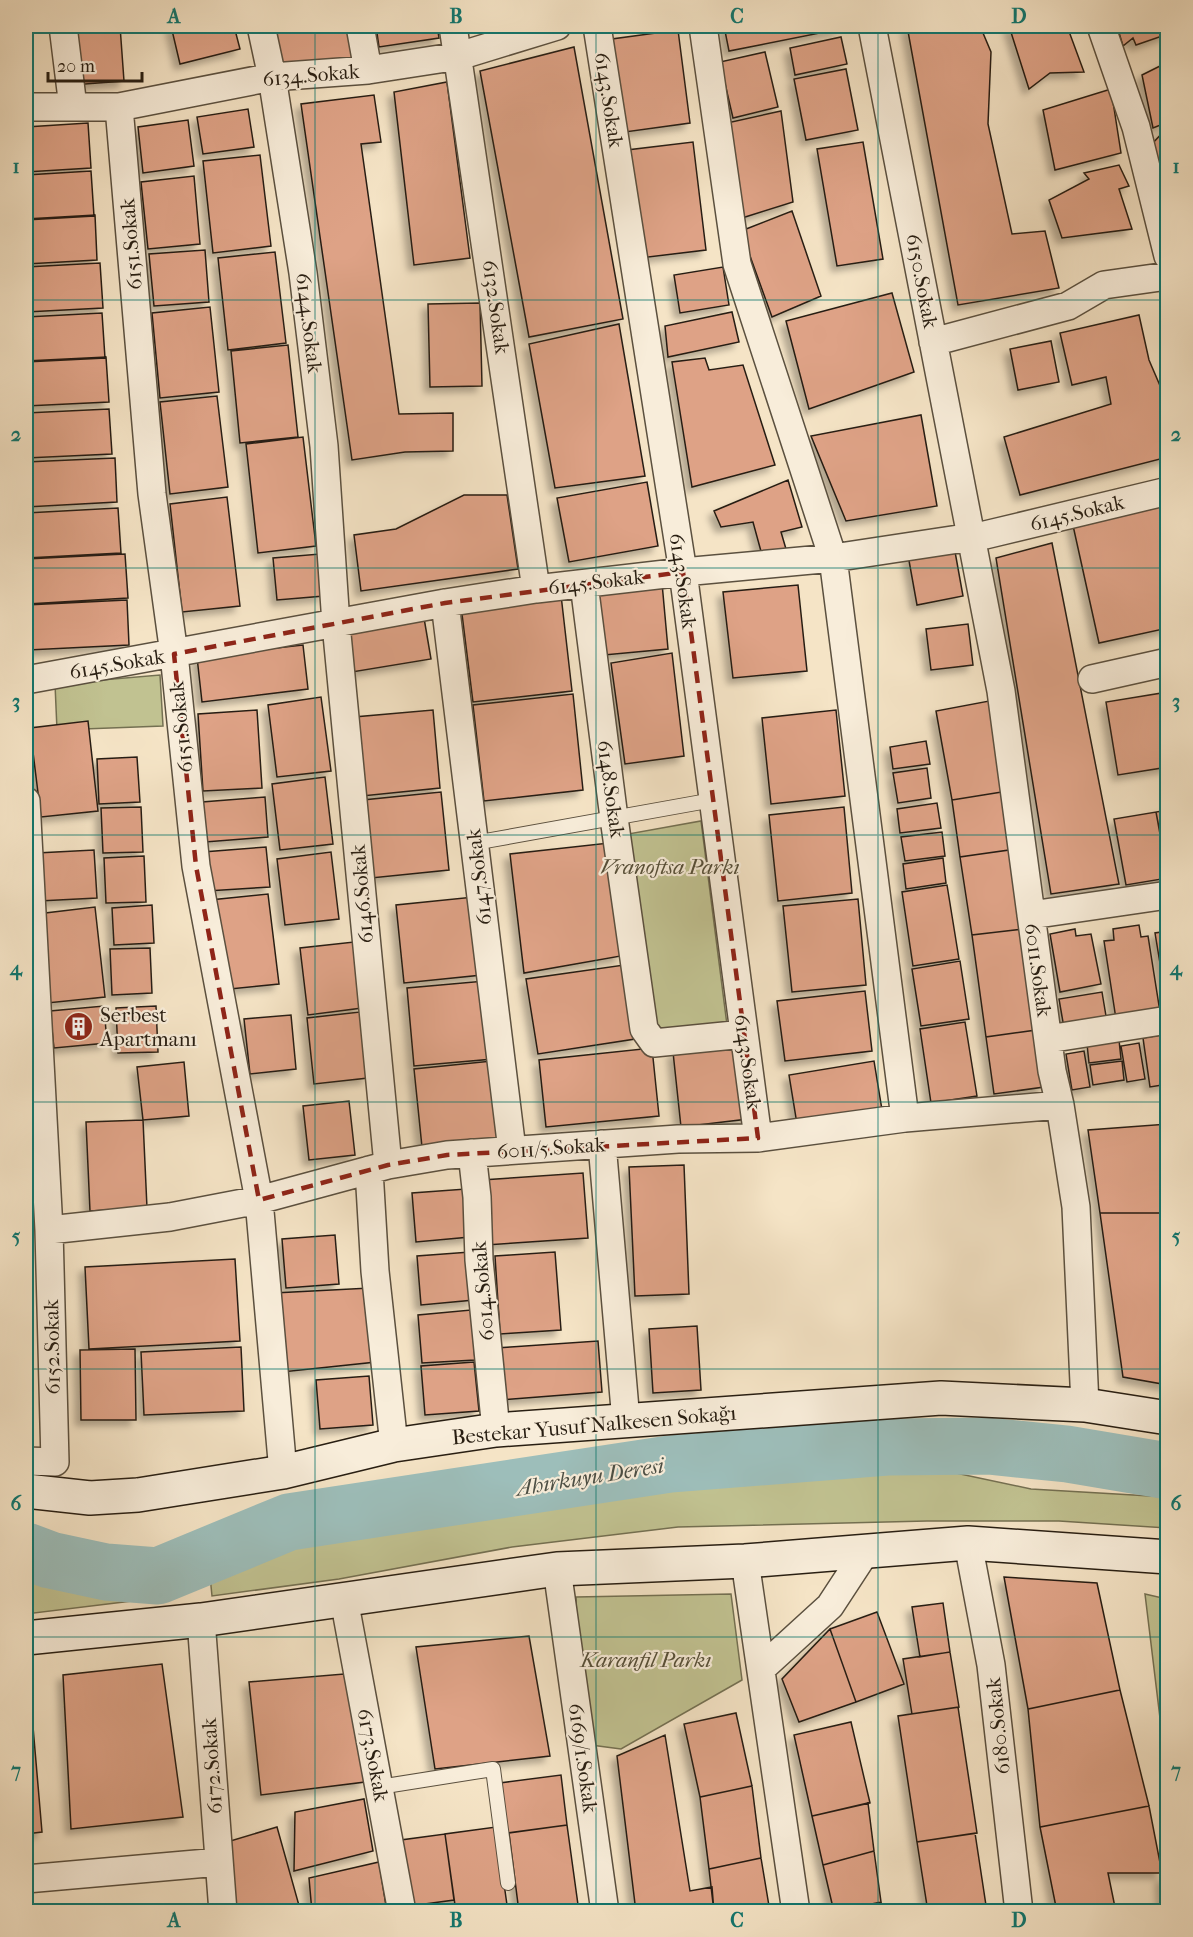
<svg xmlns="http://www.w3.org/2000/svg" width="1193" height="1937" font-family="'IM FELL French Canon',serif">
<defs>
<filter id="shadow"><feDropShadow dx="-5.5" dy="5.5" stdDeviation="3" flood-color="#0004"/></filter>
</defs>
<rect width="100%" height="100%" fill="#f5e4c6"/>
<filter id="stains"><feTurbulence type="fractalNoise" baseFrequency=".00333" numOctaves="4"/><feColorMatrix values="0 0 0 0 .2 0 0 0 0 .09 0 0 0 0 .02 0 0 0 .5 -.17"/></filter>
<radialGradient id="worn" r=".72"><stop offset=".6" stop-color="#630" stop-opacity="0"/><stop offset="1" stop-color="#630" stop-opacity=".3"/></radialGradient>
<path fill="#c1c291" stroke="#747052" stroke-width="1.5" d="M160 675 163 726 57 730 55 684Z
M701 821 727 1025 655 1037 628 834Z
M932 1468 1031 1489 1167 1497V1528L1059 1521H927L678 1527 512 1547 339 1579 212 1596 210 1576 295 1541 431 1512 547 1499Z
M26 1570 69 1583 149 1586 132 1601 26 1614Z
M731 1594 742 1680 621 1749 591 1745 578 1662 576 1597Z
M1145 1594 1167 1599V1719L1160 1718Z"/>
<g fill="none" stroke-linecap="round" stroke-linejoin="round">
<path stroke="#9dbeba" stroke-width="57" d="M26 1551 50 1560 106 1572 158 1576 289 1522 670 1464 887 1447 988 1446 1067 1454 1168 1471"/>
</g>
<path fill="#dea286" stroke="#281e12" stroke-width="1.5" filter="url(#shadow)" d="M68 26H120L124 81 72 85Z
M171 26H234L240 49 180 64Z
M273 26H352L357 59 281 71Z
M376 26H437L439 38 379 47Z
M724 26H839L840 29 729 51Z
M907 26H980L991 52 988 124 1012 234 1045 231 1059 288 958 305Z
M1009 26H1067L1084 72 1050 73 1029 89Z
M1117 26H1168V34L1136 45 1133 38 1123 46Z
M678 30 690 123 625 132 612 39Z
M841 37 847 64 795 75 790 48Z
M574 47 623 319 529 337 480 71Z
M765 52 778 107 733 118 720 62Z
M1168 62V122L1153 128 1142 75Z
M846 69 858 130 806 140 794 79Z
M447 82 470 258 414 265 394 92Z
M1111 89 1121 153 1055 170 1043 110Z
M374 95 381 142 361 144 399 414 453 413V451L405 452 352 460 301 104Z
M248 109 254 147 203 154 197 117Z
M781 111 793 202 742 218 718 125Z
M188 120 194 166 143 173 138 127Z
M88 123 91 168 26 172V127Z
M1168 127V202L1151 145Z
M693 142 706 250 640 258 627 150Z
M863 142 883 259 837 266 817 149Z
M260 155 271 246 213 253 203 161Z
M1119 165 1129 186 1119 189 1132 229 1062 238 1049 200 1089 179 1084 173Z
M91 171 94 216 26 220V175Z
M194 176 200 244 148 249 141 182Z
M792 211 821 296 772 317 741 231Z
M95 215 97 260 26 264V219Z
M205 250 209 302 154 306 149 254Z
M275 252 286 343 228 350 218 258Z
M100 263 103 308 26 312V267Z
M723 267 729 305 680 313 674 275Z
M892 293 914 372 809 409 786 321Z
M480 303 482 386 430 387 428 304Z
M210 307 219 392 160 398 152 313Z
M732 312 739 342 668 357 665 326Z
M102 313 105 358 26 362V317Z
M1139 315 1149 360 1161 388 1168 423V457L1020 495 1004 437 1111 404 1106 377 1072 385 1060 333Z
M619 324 645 476 555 488 529 344Z
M1051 341 1059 382 1018 390 1010 349Z
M288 345 298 437 240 443 231 351Z
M106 357 109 402 26 406V361Z
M705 358 709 370 743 365 775 465 692 487 672 362Z
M217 396 228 487 170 494 160 402Z
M109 409 112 454 26 458V413Z
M921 415 937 506 846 521 811 436Z
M303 437 316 546 258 553 246 444Z
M115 458 117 502 26 507V462Z
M788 480 802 527 781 532 786 549 762 555 753 522 721 527 714 511Z
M647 482 658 546 569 562 557 498Z
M464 495H507L518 569 361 591 354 535 396 529Z
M227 497 240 606 182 612 170 504Z
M1168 500V628L1099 643 1072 521Z
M118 508 121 553 26 558V513Z
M1052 543 1119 884 1051 894 996 558Z
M954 546 963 596 917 605 908 555Z
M125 554 128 598 27 604 26 559Z
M320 554 324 596 277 600 273 558Z
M662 583 668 649 604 655 598 588Z
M798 585 807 671 733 678 723 592Z
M561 595 572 691 473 702 461 606Z
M127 600 129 645 28 650 26 605Z
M424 618 431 659 352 672 345 631Z
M968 624 973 665 931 670 926 629Z
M303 645 308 689 202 702 197 657Z
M672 653 684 756 625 764 611 663Z
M1168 692V767L1118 775 1106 702Z
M573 694 583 790 484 801 473 705Z
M321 697 331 771 277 777 268 705Z
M989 701 1008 791 952 800 936 711Z
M257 710 262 788 203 791 198 714Z
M433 710 440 788 362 796 354 717Z
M836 710 845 796 771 804 762 718Z
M88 721 98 811 41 817 30 728Z
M926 741 930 764 893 769 890 747Z
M137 757 140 802 99 804 97 759Z
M927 768 931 798 898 803 893 773Z
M325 777 333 844 280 850 272 784Z
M1008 791 1016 849 960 857 952 800Z
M441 792 449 870 371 878 363 800Z
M265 797 268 837 205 842 202 802Z
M937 803 941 828 900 833 897 809Z
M141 807 143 852 103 853 101 808Z
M844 807 852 893 778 901 769 815Z
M1168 810V875L1156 812Z
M1156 812 1168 878 1126 885 1114 819Z
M942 832 945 856 905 861 901 837Z
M609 843 621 956 524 973 510 854Z
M266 847 270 887 207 891 203 852Z
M1015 849 1023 929 972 935 960 857Z
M94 850 97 898 39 901 37 853Z
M331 852 339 919 285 925 277 859Z
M144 856 146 902 106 903 104 858Z
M943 858 946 883 906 889 903 864Z
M947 885 959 959 913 966 902 892Z
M268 894 279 984 220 990 210 900Z
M474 897 482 975 404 983 396 905Z
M858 899 866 985 792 992 783 906Z
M152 905 154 943 114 945 112 908Z
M95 907 105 997 47 1003 37 914Z
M1139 925 1141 937 1148 936 1160 1012 1116 1019 1104 941 1114 940 1113 929Z
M1023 929 1036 1030 986 1037 972 935Z
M1075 929 1076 936 1091 934 1101 984 1060 992 1050 934Z
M1168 931V1012L1155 933Z
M354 942 362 1008 308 1015 300 948Z
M150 948 152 993 112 995 110 949Z
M960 961 969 1019 921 1026 912 969Z
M624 965 635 1039 538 1054 526 979Z
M485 981 493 1059 414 1066 407 988Z
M865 991 872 1051 785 1061 777 1001Z
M1102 992 1107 1022 1064 1028 1059 999Z
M104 1006 107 1043 54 1048 50 1011Z
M156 1006 158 1052 118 1053 116 1008Z
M360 1012 368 1078 314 1084 307 1018Z
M291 1015 296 1069 250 1074 244 1019Z
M965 1022 977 1096 931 1103 920 1029Z
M1036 1030 1044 1087 994 1094 986 1037Z
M1167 1034 1168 1084 1150 1087 1143 1038Z
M1119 1040 1121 1059 1089 1063 1087 1044Z
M1139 1043 1145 1079 1127 1082 1121 1046Z
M740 1045 748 1119 681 1127 673 1052Z
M652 1048 659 1116 546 1127 539 1060Z
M1084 1051 1090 1087 1072 1090 1066 1054Z
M492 1061 499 1140 422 1147 414 1069Z
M874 1061 882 1110 797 1124 789 1075Z
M1122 1061 1124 1080 1093 1085 1090 1065Z
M184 1062 189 1116 143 1120 137 1067Z
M349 1101 355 1155 309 1160 303 1106Z
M143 1120 147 1208 90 1211 86 1122Z
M1168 1124V1213H1100L1088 1130Z
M684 1165 689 1294 635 1296 629 1167Z
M583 1173 588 1238 486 1245 482 1180Z
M466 1189 470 1237 416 1242 412 1193Z
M1100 1213H1166L1168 1385 1123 1377Z
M335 1235 339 1284 286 1288 282 1239Z
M470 1252 474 1300 421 1305 417 1256Z
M555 1252 561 1330 500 1334 495 1256Z
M235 1259 240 1341 89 1349 85 1267Z
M370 1288 376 1362 282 1372 274 1293Z
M471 1310 475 1360 422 1363 418 1315Z
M697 1326 701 1390 653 1393 649 1329Z
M598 1341 602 1392 500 1400 496 1348Z
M241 1347 244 1411 144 1415 141 1352Z
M135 1349 136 1420H81L80 1350Z
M474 1362 479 1411 425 1415 421 1366Z
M26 1376 31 1434 26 1435Z
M369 1376 373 1425 320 1429 316 1380Z
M1004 1577 1097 1583 1120 1690 1028 1709Z
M943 1603 950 1652 920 1657 912 1607Z
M877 1612 904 1684 856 1702 830 1629Z
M830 1629 856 1702 799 1722 782 1679Z
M529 1636 550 1756 435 1769 416 1647Z
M950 1652 959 1707 912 1714 903 1659Z
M162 1664 183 1817 71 1829 63 1675Z
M344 1674 365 1782 261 1795 249 1682Z
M26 1680H29L42 1832 26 1834Z
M1120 1690 1149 1806 1040 1827 1028 1709Z
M958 1707 977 1833 917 1842 898 1716Z
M736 1713 752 1786 700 1797 684 1724Z
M851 1722 870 1803 812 1816 794 1735Z
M665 1735 690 1891 712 1887 714 1912H636L617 1756Z
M561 1775 567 1825 507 1833 500 1783Z
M752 1786 761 1858 709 1869 700 1797Z
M364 1799 373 1851 294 1871 295 1812Z
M868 1803 874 1851 823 1865 812 1816Z
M1149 1806 1162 1873H1108L1116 1912H1057L1040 1827Z
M567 1825 579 1912H519L509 1833Z
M277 1827 300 1909 275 1912H235L227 1842Z
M496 1827 508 1912H456L445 1834Z
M975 1833 987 1912H928L917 1842Z
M445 1834 454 1900 410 1906 401 1840Z
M874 1851 881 1902 834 1912 823 1865Z
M761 1858 770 1912H714L709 1869Z
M379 1862 387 1912H312L309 1878Z
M1161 1877H1168V1912H1163Z
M881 1902 883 1912H837Z
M130 1907V1912H61Z"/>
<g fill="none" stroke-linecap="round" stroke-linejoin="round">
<defs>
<path id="service" d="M474 843 713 800
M379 1787 493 1769 508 1883"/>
<path id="minor" d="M63 26 73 107
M261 26 272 77 303 273 324 446 336 624 388 1165
M360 26 368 70
M453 26 536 589
M597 26 683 572 758 1138
M703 26 737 264 833 558 905 1118
M872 26 1001 691 1052 1071 1060 1105 1076 1207 1085 1405
M1101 26 1136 127 1168 256
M26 107H119L272 77 368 70 459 56 557 26
M119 107 152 494 174 654 196 866 259 1200 283 1472
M933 342 1068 306 1104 285 1168 276
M584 584 614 818 644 1029 654 1043 744 1034
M445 603 512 1150
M1092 679 1168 662
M26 680 445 603 536 589 683 572 833 558 985 535 1168 491
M26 801 49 1230 55 1462 26 1461
M1031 915 1168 895
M1048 1039 1168 1020
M602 1144 626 1421
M472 1153 477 1197 479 1260 496 1430
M369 1170 375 1271 394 1445
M49 1230 170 1217 259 1200 388 1165 447 1155 678 1139 758 1138 905 1118 1060 1105
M968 1543 991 1665 1019 1912
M745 1561 796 1912
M557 1569 605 1912
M344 1599 402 1912
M201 1620 223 1912
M761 1669 830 1606 866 1551
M26 1879 219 1862"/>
<path id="secondary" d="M26 1491 90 1498 138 1495 283 1472 394 1445 496 1430 941 1398 1085 1405 1168 1418
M26 1638 201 1620 557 1569 745 1561 968 1543 1168 1557"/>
</defs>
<use href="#service" stroke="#5b503f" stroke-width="16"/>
<use href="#minor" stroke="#5b503f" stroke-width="30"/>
<use href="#secondary" stroke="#281e12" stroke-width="36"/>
<use href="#service" stroke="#f8edda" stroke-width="14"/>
<use href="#minor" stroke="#f8edda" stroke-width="27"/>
<use href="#secondary" stroke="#f8edda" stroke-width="33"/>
</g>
<path fill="none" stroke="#8f2418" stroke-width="4.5" stroke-dasharray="12 8" stroke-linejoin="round" d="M683 572 758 1138 447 1155 388 1165 259 1200 196 866 174 654 445 603Z"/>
<path fill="none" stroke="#0f766e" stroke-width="1.5" stroke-opacity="0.55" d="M315 26V1912M596 26V1912M878 26V1912M26 300H1168M26 568H1168M26 835H1168M26 1102H1168M26 1369H1168M26 1637H1168"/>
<defs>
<symbol id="building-disc" viewBox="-11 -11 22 22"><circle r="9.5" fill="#8f2418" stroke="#f8edda"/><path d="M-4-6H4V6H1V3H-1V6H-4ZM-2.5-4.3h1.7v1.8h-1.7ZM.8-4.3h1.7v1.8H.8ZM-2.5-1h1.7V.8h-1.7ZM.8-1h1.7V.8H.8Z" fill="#fff"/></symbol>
</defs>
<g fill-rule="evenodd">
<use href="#building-disc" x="62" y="1010" width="33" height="33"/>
</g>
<g text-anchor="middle" stroke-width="4.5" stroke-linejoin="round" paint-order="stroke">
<g font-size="21" fill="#281e12" stroke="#f8edda">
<text transform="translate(311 75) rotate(-5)" y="7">6134.Sokak</text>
<text transform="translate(609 100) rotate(81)" y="7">6143.Sokak</text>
<text transform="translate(131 244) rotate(-95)" y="7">6151.Sokak</text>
<text transform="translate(922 281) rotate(79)" y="7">6150.Sokak</text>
<text transform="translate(496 307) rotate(82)" y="7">6132.Sokak</text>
<text transform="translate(309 323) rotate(83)" y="7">6144.Sokak</text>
<text transform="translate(1077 513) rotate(-14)" y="7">6145.Sokak</text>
<text transform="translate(683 581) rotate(82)" y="7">6143.Sokak</text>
<text transform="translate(596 582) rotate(-7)" y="7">6145.Sokak</text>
<text transform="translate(117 664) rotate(-10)" y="7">6145.Sokak</text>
<text transform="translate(181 727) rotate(-96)" y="7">6151.Sokak</text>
<text transform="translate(611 789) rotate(82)" y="7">6148.Sokak</text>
<text transform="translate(479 877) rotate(-97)" y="7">6147.Sokak</text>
<text transform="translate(362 894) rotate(-95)" y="7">6146.Sokak</text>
<text transform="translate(1038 970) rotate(82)" y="7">6011.Sokak</text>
<text transform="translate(748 1062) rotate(82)" y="7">6143.Sokak</text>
<text transform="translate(551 1148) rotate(-4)" y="7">6011/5.Sokak</text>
<text transform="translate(483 1291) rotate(-95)" y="7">6014.Sokak</text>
<text transform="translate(52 1347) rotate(-91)" y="7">6152.Sokak</text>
<text transform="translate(594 1425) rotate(-5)" y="7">Bestekar Yusuf Nalkesen Sokağı</text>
<text transform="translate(998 1726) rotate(-96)" y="7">6180.Sokak</text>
<text transform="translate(373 1755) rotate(79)" y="7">6173.Sokak</text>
<text transform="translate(583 1758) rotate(82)" y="7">6169/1.Sokak</text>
<text transform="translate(212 1766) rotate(-94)" y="7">6172.Sokak</text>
</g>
<g font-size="21" font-style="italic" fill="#564f38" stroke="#f8edda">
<text x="670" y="874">Vranoftsa Parkı</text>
<text x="646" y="1667">Karanfil Parkı</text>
</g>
<g font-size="21" fill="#281e12" stroke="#f8edda" text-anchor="start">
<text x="100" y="1022">Serbest<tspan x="100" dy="24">Apartmanı</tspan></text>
</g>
<g font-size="22" font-style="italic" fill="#4b4e44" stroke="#f8edda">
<text transform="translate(590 1476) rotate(-9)" y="8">Ahırkuyu Deresi</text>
</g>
</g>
<rect width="1193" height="1937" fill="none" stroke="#f5e4c6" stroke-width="66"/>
<path d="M48 72v9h94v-9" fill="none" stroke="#281e12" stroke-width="3"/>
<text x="57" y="72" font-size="18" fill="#281e12" stroke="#f8edda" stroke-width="4.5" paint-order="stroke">20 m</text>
<rect x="33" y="33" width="1127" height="1871" fill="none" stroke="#0f766e" stroke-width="2"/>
<g font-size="20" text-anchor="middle" font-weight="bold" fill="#0f766e">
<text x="174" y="23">A</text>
<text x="456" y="23">B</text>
<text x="737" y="23">C</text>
<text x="1019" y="23">D</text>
<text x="16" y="173">1</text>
<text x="1176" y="173">1</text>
<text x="16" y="441">2</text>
<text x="1176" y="441">2</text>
<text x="16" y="708">3</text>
<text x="1176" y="708">3</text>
<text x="16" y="975">4</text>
<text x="1176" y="975">4</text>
<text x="16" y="1243">5</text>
<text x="1176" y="1243">5</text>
<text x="16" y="1510">6</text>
<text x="1176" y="1510">6</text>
<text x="16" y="1777">7</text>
<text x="1176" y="1777">7</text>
<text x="174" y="1927">A</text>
<text x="456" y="1927">B</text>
<text x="737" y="1927">C</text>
<text x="1019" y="1927">D</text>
</g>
<rect width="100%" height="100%" filter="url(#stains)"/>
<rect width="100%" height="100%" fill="url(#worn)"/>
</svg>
